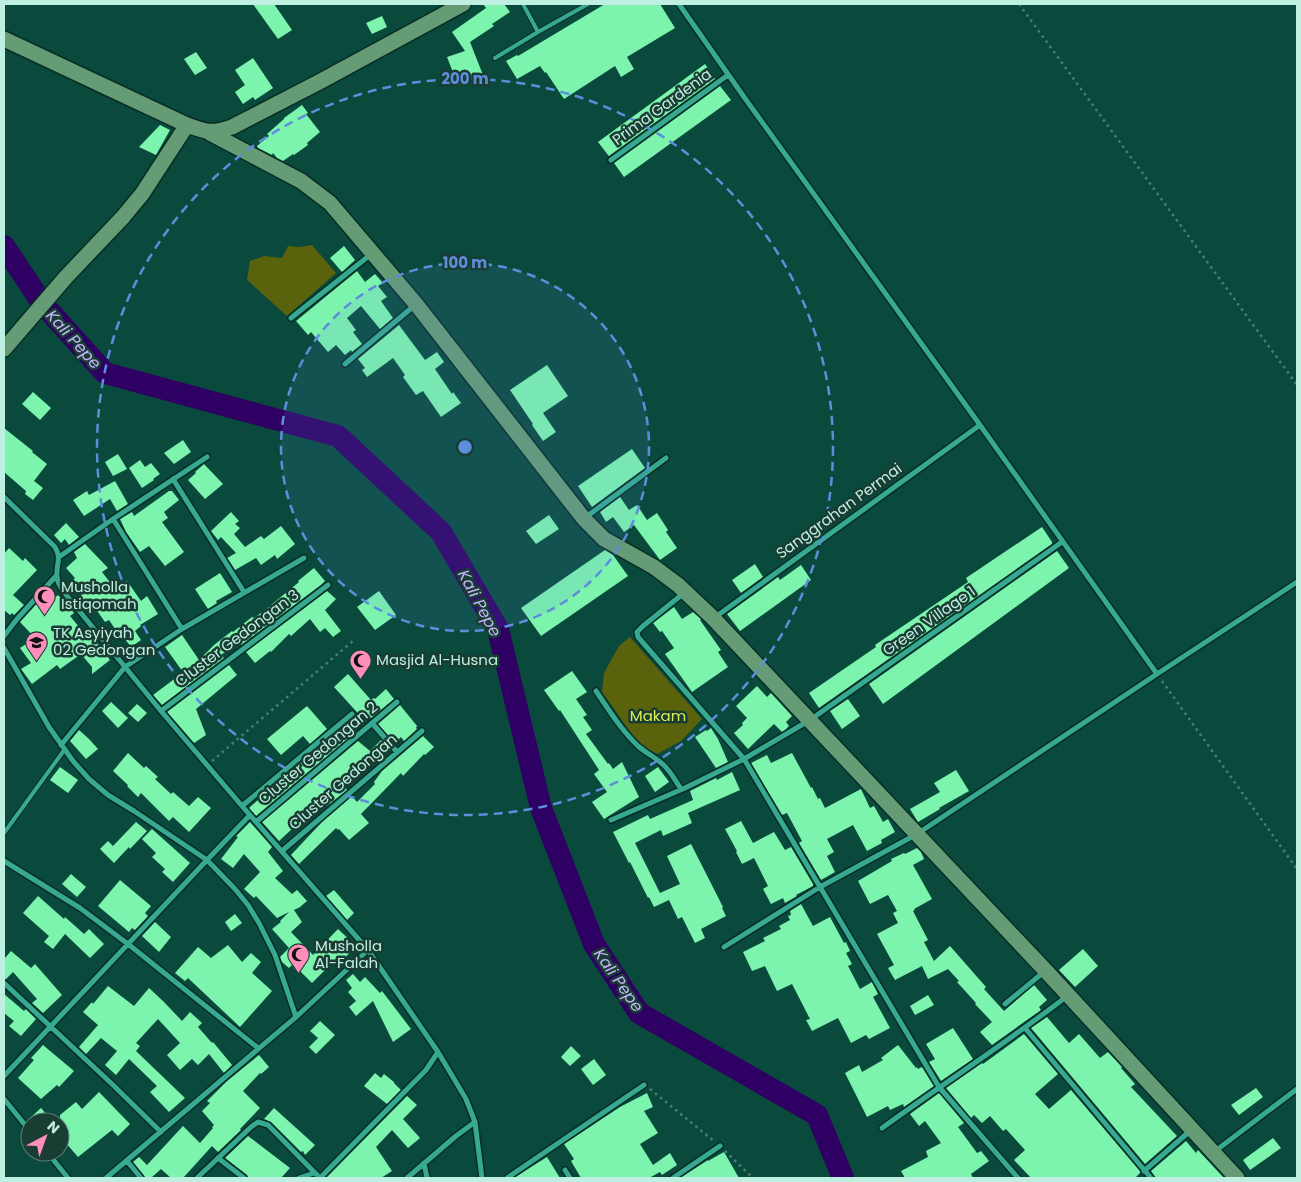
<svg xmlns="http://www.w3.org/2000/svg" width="1301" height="1182" font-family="Poppins,sans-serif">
<rect width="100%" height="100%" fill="#094a3d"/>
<path fill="#5a620c" d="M312 245 336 273 287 316 247 280 250 261 264 256 282 258 288 246 299 247Z
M630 637 702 719 681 741 657 754 643 746 631 733 602 692 604 673 619 646Z"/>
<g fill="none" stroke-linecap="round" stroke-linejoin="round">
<path stroke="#2f0063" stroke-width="22" d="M4 246 42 303 105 373 338 436 441 532 498 629 541 808 594 944 639 1013 817 1115 843 1178"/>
</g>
<path fill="#7df4ad" d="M253 4H274L292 30 278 39Z
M483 4H504L510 12 492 24 494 26 470 42 483 75 458 85 447 57 465 51 452 32 486 8Z
M605 4H660L675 28 627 57 634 69 621 77 615 66 564 99 546 72 545 73 540 66 517 79 506 61 517 55 518 56Z
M382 16 387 27 372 34 366 23Z
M196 52 207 68 195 75 184 59Z
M253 58 273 88 255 100 253 97 243 104 235 92 245 85 235 70Z
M705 64 715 79 609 156 608 155 598 142Z
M720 86 731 100 624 177 614 163Z
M302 105 308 113 306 114 320 132 307 143 308 145 294 155 293 154 283 161 277 158 273 153 272 155 258 148 257 146 269 136 267 134 284 119V118Z
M160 125 170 130 156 155 139 147Z
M344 246 355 260 342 272 330 258Z
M357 271 365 282 375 274 383 283 378 286 387 297 381 301 393 318 380 329 361 306 347 318 356 330 353 332 362 344 352 352 351 350 345 355 336 345 328 352 311 332 308 335 296 321Z
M399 325 425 360 437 352 444 362 435 369 452 394 453 392 461 403 441 417 423 391 416 395 403 377 405 375 393 358 367 377 362 370 365 368 358 359Z
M547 365 568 396 543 413 556 432 543 441 532 425 533 424 510 390Z
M33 392 51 408 40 420 22 404Z
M4 428 33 451 32 452 47 464 34 481 43 488 33 500 25 494 26 491 4 472Z
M183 440 191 452 174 464 164 453Z
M632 449 645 468 592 507 578 486Z
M118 454 127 469 113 476 105 462Z
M140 460 145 467 151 463 160 474 153 479 154 480 142 488 129 468Z
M204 464 223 484 205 499 188 480 196 473 195 472Z
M115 481 128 504 117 511 110 499 84 516 73 500 87 491 89 495Z
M169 491H172L179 500 164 512 168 518 162 522 184 552 165 566 149 546 140 552 126 532 120 519 132 512 134 516Z
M620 497 629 510 637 505 647 520 657 513 668 530 666 532 677 548 660 560 634 525 624 532 613 517 606 522 600 512Z
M231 512 239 521 235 524 240 528 234 534 245 547 261 536 264 539 281 526 295 544 277 559 275 555 261 565 256 558 235 570 227 558 236 553 221 537 218 540 211 531Z
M549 515 559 529 536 544 526 531Z
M66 523 79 537 69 545 65 539 61 543 54 535Z
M1042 527 1052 542V544L819 708 809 693 876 647 875 645 968 582 966 578Z
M85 544 108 568 102 572 115 589 127 581 141 601 147 596 158 614 140 625 141 626 135 631 141 640 131 647 124 638 122 639 109 620 105 622 93 605 90 608 80 597 82 595 72 581 75 578 66 568 77 558 74 552Z
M9 548 23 561 25 558 37 570 13 595 24 605 14 615 12 613 10 615 4 610V554Z
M605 550 613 555 628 576 541 636 521 608Z
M1057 551 1069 568 883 704 869 684Z
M755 564 763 577 741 593 732 580Z
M801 565 811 580 740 631 727 614 778 577 780 580Z
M314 568 325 581 321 585 241 645 238 642 221 655 224 658 162 705 153 695 173 680 183 672 165 647 182 635 199 660 214 645 232 631 233 632 252 617 254 618 272 605H271L299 582 298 581Z
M220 573 232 592 216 601 217 603 208 609 195 589Z
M327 591 336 599 325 610 341 631 333 637 325 628 320 632 310 619 291 636 289 634 271 652 270 651 255 663 246 652Z
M379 591 396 615 375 630 357 607Z
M58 595 74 613 70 616 90 640 93 638 110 660 92 674V667L81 654 60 669 57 665 32 684 21 669 31 663 20 648 35 638 20 622 39 601 45 607Z
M674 607 682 619 693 612 701 619 700 620 721 650 718 652 728 667 692 692 665 654 674 648 662 631 660 632 653 623Z
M229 665 237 675 196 709 206 735 194 743 167 712Z
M572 671 587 692 576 699 587 715 583 717 592 730 586 734 608 764 609 763 613 769 622 762 639 797 604 819 592 802 607 792 594 774 599 770 560 710 559 711 544 690Z
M348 674 371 700 374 698 375 699 386 689 394 699 371 718 370 717 365 721 334 687Z
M757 686 767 697 771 693 792 716 786 722 789 726 784 731 782 732 774 724 748 749 734 733 743 725 742 723 747 718 736 706Z
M848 699 860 716 842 729 830 711Z
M111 702 128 718 118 728 102 711Z
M137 704 147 713 138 722 128 713Z
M400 705 417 726 416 728 417 729 404 741 401 737 395 743 378 724Z
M307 706 327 729 310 744 303 736 281 755 267 739Z
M344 727 352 735 256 816 249 808 288 773Z
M711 728 718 739 728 762 716 768 695 737 706 730 707 731Z
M79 730 89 739 98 749 86 759 70 741Z
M423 736 434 747 425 755 424 754 403 776 401 773 361 814 369 823 349 840 339 829 338 830 336 828 299 864 291 855 322 822 352 796 357 802 375 784 374 782 382 771Z
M381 740 388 748 345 787 347 790 327 806 322 801 279 841 262 822 358 741 370 751Z
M128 753 144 768 146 766 158 777 155 779 171 794 173 792 189 806 198 797 211 808 189 832 173 817 169 821 141 793 138 797 127 786 128 785 113 771Z
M792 753 811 788 812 787 818 799 820 798 825 808 861 789 870 808 874 806 883 822 888 819 895 832 881 840 882 843 867 851 853 825 827 839 834 852 827 856 835 872 821 880 799 843 802 841 787 813 782 815 751 763 767 755 771 763Z
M60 767 78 780 68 793 50 780Z
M658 767 669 782 655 792 645 776Z
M956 770 969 791 939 808 940 809 918 822 910 809 940 792 934 783Z
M732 772 740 790 688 813 692 823 663 836 661 830 635 843 660 893 680 884 667 856 691 844 723 907 722 908 726 916 701 929 705 938 695 943 682 917 678 919 669 900 654 907 649 897 648 898 630 862 629 863 613 832 648 815 650 819 693 800 690 791 716 778 717 780Z
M741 821 753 843 774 832 785 850 791 847 813 884V886L796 895 797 896 785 903 783 898 771 904 763 889 768 886 754 858 742 864 736 852 737 851 725 829Z
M136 822 147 831 130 849 129 847 114 863 100 849 108 841 113 846Z
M250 822 272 847 268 852 283 871 275 878 292 894 297 890 307 901 300 907 294 910 302 922 291 932 313 955 338 929 356 946 340 963 336 959 312 983 293 964 289 968 282 962 280 957 289 948 272 929 281 922 280 921 289 912 277 918 256 896 254 898 244 889 260 872 244 854 233 868 221 859 238 837 236 836Z
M152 829 190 863 173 882 162 872 165 869 152 857 156 853 142 839Z
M917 848 921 852 924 859 913 865 932 899 914 909 915 910 913 911 928 940 924 942 934 961 950 946 986 987 984 989 1004 1011 1034 985 1047 1000 1039 1007 1041 1010 992 1045 980 1032 992 1022 975 1004 976 1003 957 982 959 981 948 969 928 979 922 966 895 980 888 968 894 965 877 934 898 923 893 913 897 911 888 895 870 904 858 881 892 861 891 859 904 853 905 854Z
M71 874 86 887 77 897 62 884Z
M120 880 151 906 145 913 148 916 135 930 132 928 129 932 98 906Z
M334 890 354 913 347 920 326 896Z
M38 896 64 919 65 917 84 934 89 929 104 944 90 958 65 934 53 949 44 942 49 936 23 913Z
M801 904 813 926 830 917 844 943 846 942 850 951 846 953 852 964 848 966 860 989 872 982 878 994 873 997 890 1028 869 1039 866 1035 851 1043 838 1018 812 1031 806 1020 810 1019 792 984 777 991 765 966 752 971 743 952 765 941 763 938 781 929 779 926 790 920 788 916 791 915 790 911Z
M235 914 242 923 231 931 225 922Z
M155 922 171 937 159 952 142 936Z
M228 945 242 962 251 953 261 962 252 973 272 991 240 1027 188 978 185 981 175 973 198 947 211 958Z
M1083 949 1098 966 1075 987 1059 970Z
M11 951 31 968 35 964 62 995 43 1013 32 1003 37 999 13 972 6 979H4V959Z
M353 974 360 982 365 977 380 993 382 991 411 1029 393 1042 373 1001 356 1016 349 1007 356 1001 348 992 352 988 346 980Z
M108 986 134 1006 149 988 163 1001 182 1021 190 1012 202 1023 198 1027 212 1043 213 1042 232 1065 224 1073 209 1054 198 1065 192 1059 180 1070 167 1055 180 1043 158 1019 136 1043 140 1046 136 1051 185 1098 169 1112 150 1092 157 1086 129 1059 116 1075 105 1065 117 1051 101 1038 86 1054 79 1047 98 1025 83 1012 92 1002 93 1004Z
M4 994 24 1011 26 1009 36 1019 21 1036 9 1026 14 1021 4 1013Z
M928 995 934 1005 915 1015 910 1006Z
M1047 1017 1069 1043 1079 1034 1100 1058 1108 1052 1122 1067 1121 1068 1135 1084 1131 1087 1177 1136 1145 1164 1031 1028Z
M320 1021 335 1035 316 1054 309 1047 318 1038 310 1031Z
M953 1028 973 1059 941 1081 929 1062 935 1059 926 1044Z
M1024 1034 1058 1074 1035 1094 1049 1109 1071 1090 1140 1171V1173L1135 1178H1031L1014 1160 1025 1150 1006 1129 1003 1131 990 1116 982 1123 974 1115 971 1118 946 1088 982 1063 983 1064Z
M43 1045 74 1071 59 1087 57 1085 41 1099 18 1078 34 1060 31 1058Z
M898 1045 916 1068 917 1067 918 1069 922 1067 934 1086 904 1107 903 1104 890 1110 888 1106 867 1117 845 1073 859 1065 862 1072 883 1060 881 1058Z
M571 1046 581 1056 570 1066 561 1057Z
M259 1055 269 1067 261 1074 260 1073 243 1091 260 1108 240 1129 241 1130 218 1152 212 1146 183 1178H171L161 1169 151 1178H145L133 1162 139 1157 147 1165 183 1126 200 1143 213 1128 212 1127 214 1125 202 1111 210 1103 207 1101 227 1081Z
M594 1059 606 1075 593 1085 581 1069Z
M375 1073 381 1078 384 1074 394 1082V1083L401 1090 387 1104 364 1086Z
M1256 1088 1263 1097 1239 1115 1231 1105Z
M99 1092 130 1124 118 1136 112 1130 78 1157 66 1143 60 1148V1115L76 1102 82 1109Z
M647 1093 653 1107 644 1111 658 1133 640 1144 653 1165 670 1153 677 1165 662 1175 660 1172 649 1178H581L571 1161 574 1159 564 1144 620 1107Z
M939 1093 964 1123 958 1127 977 1153 981 1151 989 1161 971 1174 973 1178H905L901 1171 928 1157 926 1151 941 1143 925 1121 919 1126 910 1114Z
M407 1096 417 1105 403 1119 420 1138 408 1148 392 1130 376 1147 392 1171 381 1178H326Z
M41 1108 53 1122H28L27 1121Z
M274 1108 315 1145 305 1155 303 1151 301 1152 271 1122 264 1119Z
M248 1136 290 1168 281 1178H248L247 1175 225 1158Z
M1273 1138 1281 1148 1250 1170 1243 1160Z
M1186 1141 1196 1153 1198 1150 1224 1178H1156L1151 1171Z
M724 1152 739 1178H680L708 1160V1161Z
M547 1157 560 1178H514L531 1167Z"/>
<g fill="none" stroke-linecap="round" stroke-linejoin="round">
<defs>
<path id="lane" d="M523 4 538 32 588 4
M495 58 538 32
M4 833 65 749"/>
<path id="street" d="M679 4 744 97 980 425 1157 674
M611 160 728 75
M291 318 370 255
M345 364 415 305
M173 479 244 592
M4 497 55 547C62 559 56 564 57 576 57 582 60 586 63 591L161 711 242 806 368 950 438 1052 466 1099 475 1122 482 1178
M586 517 666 458
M113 519 182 629
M59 557 113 519 207 457
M684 593 643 626 637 632 638 637 744 759 939 1087 1018 1178
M714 618 980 425
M4 636 17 619 56 576
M4 648 49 727 73 761 89 779 108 795 134 811 207 860 235 889 248 905 259 923 275 955 296 1017
M596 691C609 710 621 730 638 746 646 753 653 756 660 762 669 768 675 780 681 789
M161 711 328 585
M372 723 397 752
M61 745 125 667 182 629 304 558
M242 806 352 714
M611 820 685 788 744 759 810 720 1062 542
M256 822 397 702
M282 851 422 731
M4 861 80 908 128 944 258 1048
M724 947 820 887 917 834 1157 674 1297 582
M4 983 112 1084 161 1132
M1005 1004 1045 971
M1025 1028 1151 1178
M4 1076 207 860 250 815
M4 1099 30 1131
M882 1128C943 1084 1006 1043 1066 997
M47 1152 68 1178
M1214 1152 1297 1089
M218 1158 244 1178
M127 1161 141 1178
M424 1163 427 1178
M565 1170 570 1178
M1144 1171 1190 1131
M106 1178 296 1017 368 950
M197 1178 251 1127 258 1122 268 1125 320 1178
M299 1178 314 1173
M320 1178 426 1070 438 1052
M407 1178 456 1136 475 1122
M507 1178 644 1085
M673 1178 720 1146"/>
<path id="secondary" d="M4 39 187 125C207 132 211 134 232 127L321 81 463 4
M210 133 301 181 330 203 416 304 584 519 604 539 654 567 678 585 713 618 1046 971 1237 1178
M4 349 66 277 123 217 142 194 187 125"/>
</defs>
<use href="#lane" stroke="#082d25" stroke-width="6"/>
<use href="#street" stroke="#082d25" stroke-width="8"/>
<use href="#secondary" stroke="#082d25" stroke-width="18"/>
<path stroke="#458073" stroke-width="2.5" stroke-dasharray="2.5 4" stroke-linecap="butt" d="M1019 4 1297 385
M1162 681 1297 869
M212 761 354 640
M650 1089 714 1141
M725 1151 753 1178"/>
<use href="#lane" stroke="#36a990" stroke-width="4"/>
<use href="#street" stroke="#36a990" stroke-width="5"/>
<use href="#secondary" stroke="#659b75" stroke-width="15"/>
</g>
<circle cx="465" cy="447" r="184" fill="#5d8edc" fill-opacity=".12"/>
<g fill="none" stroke="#5d8edc" stroke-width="2.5" stroke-dasharray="9 6">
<circle cx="465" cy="447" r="184"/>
<circle cx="465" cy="447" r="368"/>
</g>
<defs>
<symbol id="mosque-pin" viewBox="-11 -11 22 30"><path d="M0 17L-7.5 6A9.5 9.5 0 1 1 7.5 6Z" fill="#fe8ebb" stroke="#193c33"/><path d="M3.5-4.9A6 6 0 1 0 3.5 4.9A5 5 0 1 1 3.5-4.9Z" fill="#111"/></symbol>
<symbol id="school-pin" viewBox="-11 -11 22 30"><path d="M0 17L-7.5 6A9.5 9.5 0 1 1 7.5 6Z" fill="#fe8ebb" stroke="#193c33"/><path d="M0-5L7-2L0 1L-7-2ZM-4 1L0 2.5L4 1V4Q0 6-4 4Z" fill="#111"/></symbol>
</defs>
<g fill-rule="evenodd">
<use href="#mosque-pin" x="32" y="584" width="25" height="34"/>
<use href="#school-pin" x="24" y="630" width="25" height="34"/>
<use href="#mosque-pin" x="348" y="648" width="25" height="34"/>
<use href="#mosque-pin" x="286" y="942" width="25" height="34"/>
</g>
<g text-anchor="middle" stroke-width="5" stroke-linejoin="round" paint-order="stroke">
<g font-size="15" fill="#beefe1" stroke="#193c33">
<text transform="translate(662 107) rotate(-36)" y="5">Prima Gardenia</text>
<text transform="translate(839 511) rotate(-36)" y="5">Sanggrahan Permai</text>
<text transform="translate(929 621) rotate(-35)" y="5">Green Village 1</text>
<text transform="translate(237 638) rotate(-37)" y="5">Cluster Gedongan 3</text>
<text transform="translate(318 753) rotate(-40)" y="5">Cluster Gedongan 2</text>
<text transform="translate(343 782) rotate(-41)" y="5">Cluster Gedongan</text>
</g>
<g font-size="15" fill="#beefe1" stroke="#193c33" text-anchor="start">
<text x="61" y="592">Musholla<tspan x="61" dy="17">Istiqomah</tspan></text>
<text x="53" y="638">TK Asyiyah<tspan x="53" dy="17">02 Gedongan</tspan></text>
<text x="376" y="665">Masjid Al-Husna</text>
<text x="315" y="951">Musholla<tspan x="315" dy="17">Al-Falah</tspan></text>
</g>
<g font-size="15" fill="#dced4e" stroke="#193c33">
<text x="658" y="721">Makam</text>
</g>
<g font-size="16" font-style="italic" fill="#c6b3fe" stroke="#193c33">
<text transform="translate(74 339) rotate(48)" y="6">Kali Pepe</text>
<text transform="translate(480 603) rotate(62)" y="6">Kali Pepe</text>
<text transform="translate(619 980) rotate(55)" y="6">Kali Pepe</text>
</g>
</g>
<circle cx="465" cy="447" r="8" fill="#5d8edc" stroke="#193c33" stroke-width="2.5"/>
<g font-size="15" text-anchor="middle" font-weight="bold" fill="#5d8edc" stroke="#193c33" stroke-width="5" stroke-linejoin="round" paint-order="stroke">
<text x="465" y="84">200 m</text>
<text x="465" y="268">100 m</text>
</g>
<rect width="1301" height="1182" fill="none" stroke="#beefe1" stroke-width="10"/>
<g transform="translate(45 1137) rotate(41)"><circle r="24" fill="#193c33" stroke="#5b8479"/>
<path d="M0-4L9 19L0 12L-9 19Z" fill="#fe8ebb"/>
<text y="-8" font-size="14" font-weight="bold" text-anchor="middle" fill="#beefe1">N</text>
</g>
</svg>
